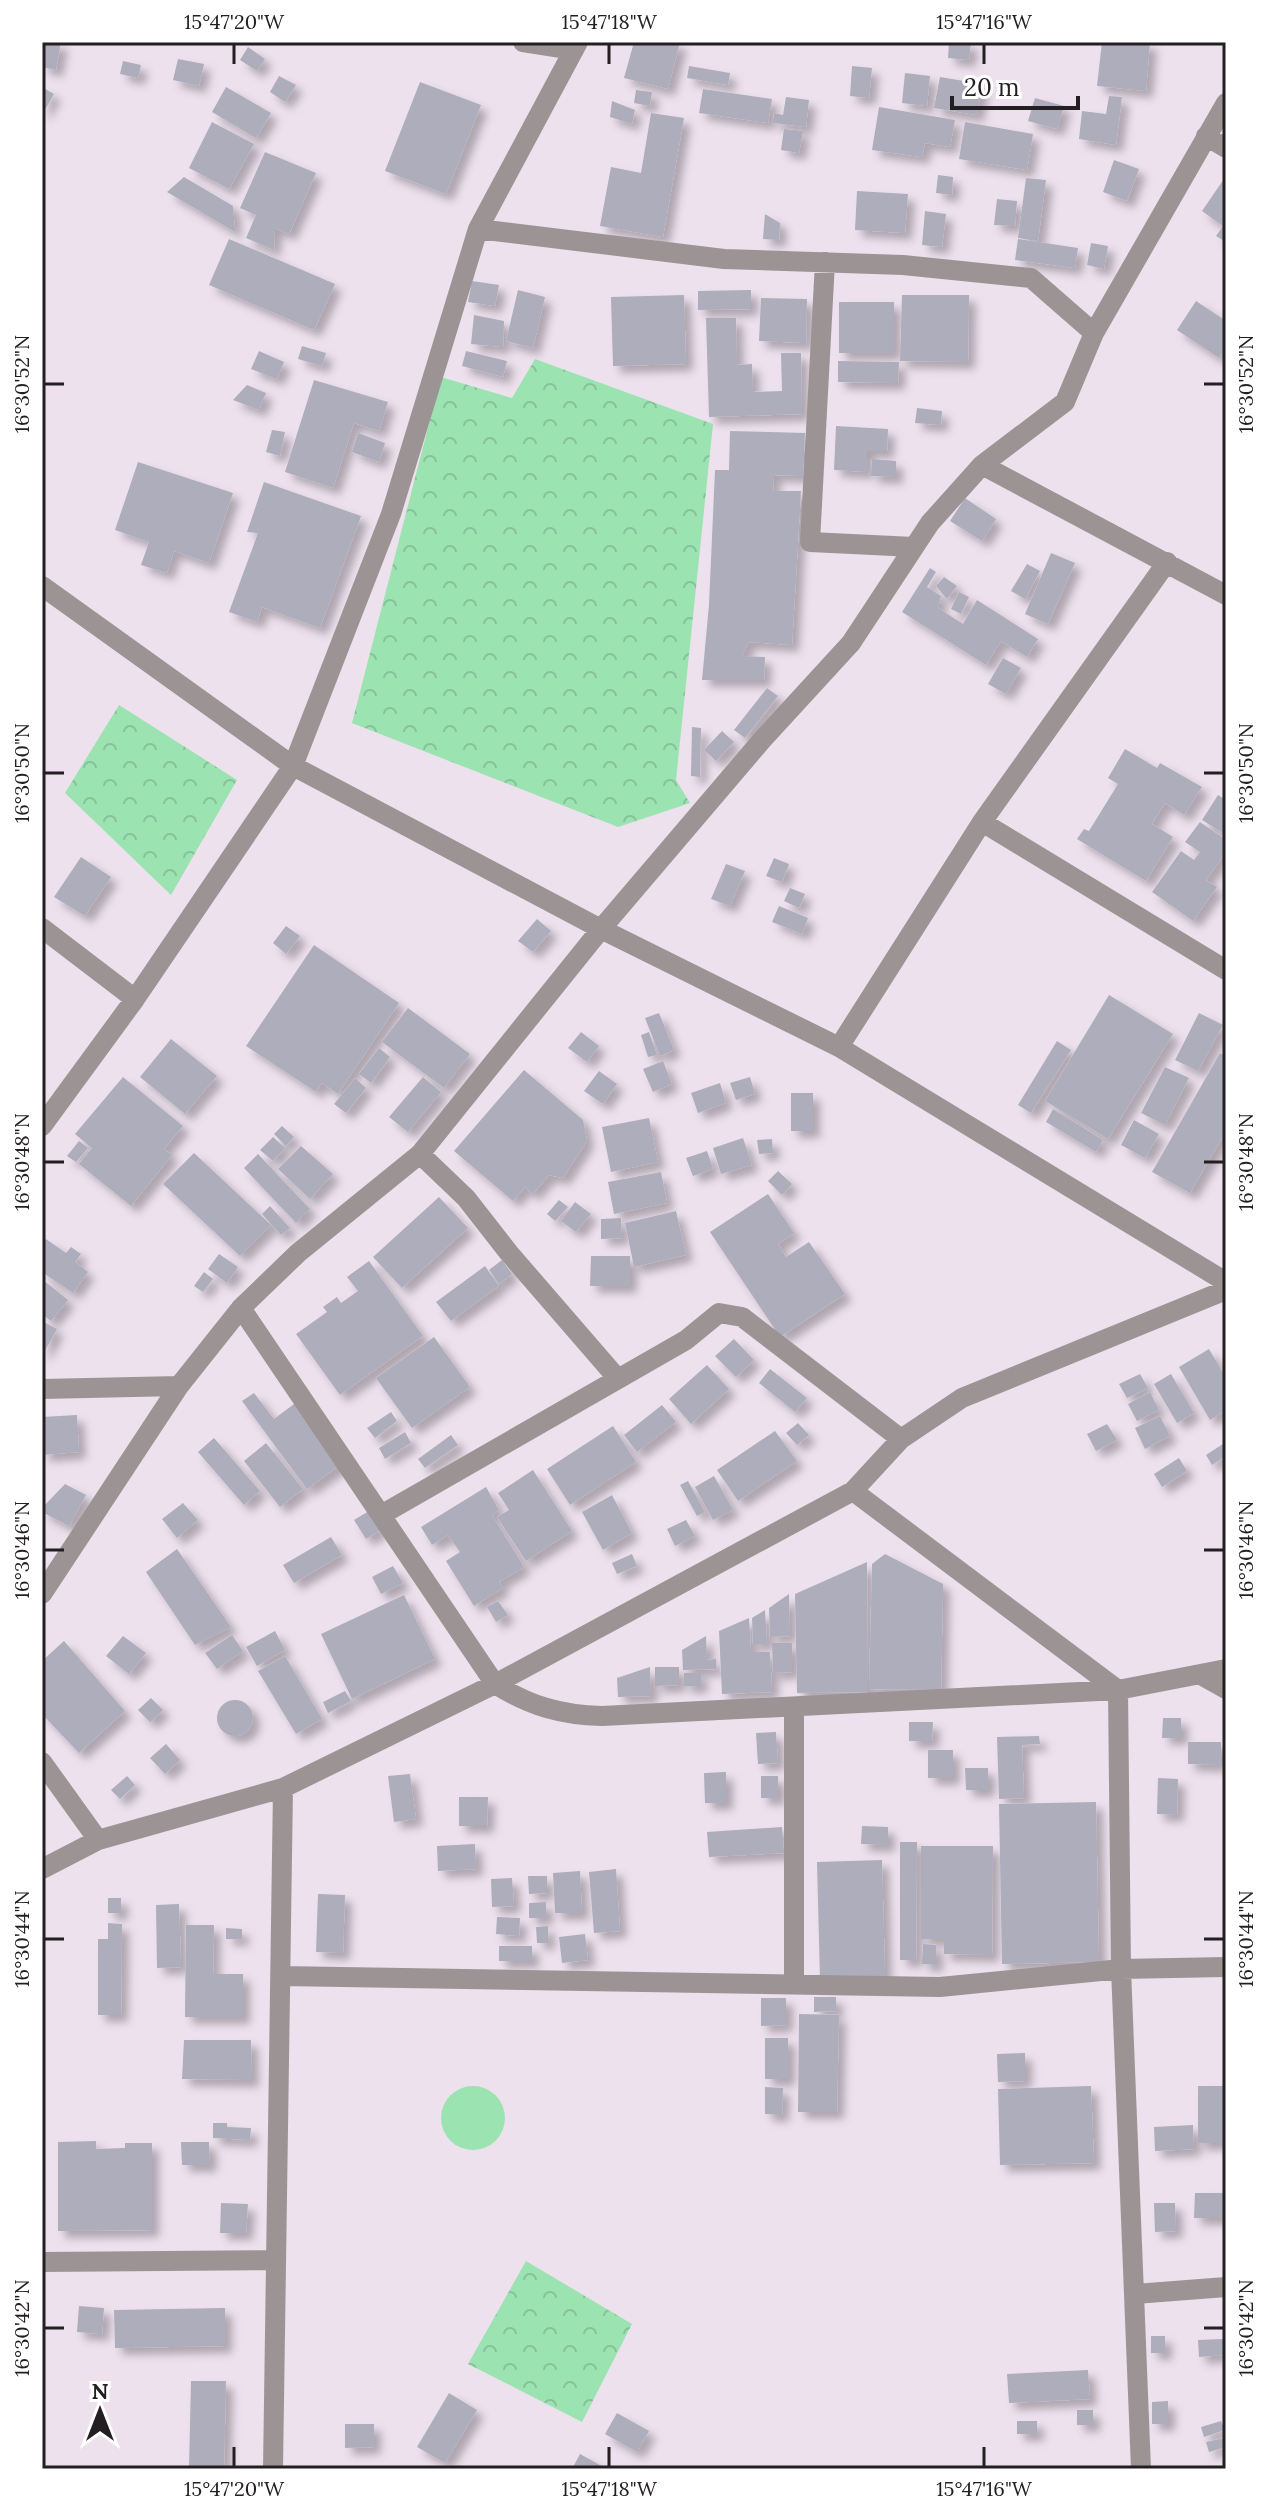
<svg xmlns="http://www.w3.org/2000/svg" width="1268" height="2511" font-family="Lora,serif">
<defs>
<pattern id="forest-crowns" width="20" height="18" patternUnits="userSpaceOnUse" patternTransform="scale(2)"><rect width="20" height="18" fill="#9ce3b2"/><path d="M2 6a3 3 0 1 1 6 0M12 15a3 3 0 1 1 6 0" fill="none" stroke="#86c299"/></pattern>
<filter id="shadow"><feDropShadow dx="7" dy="7" stdDeviation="4" flood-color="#0004"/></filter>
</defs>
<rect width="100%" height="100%" fill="#ede1ed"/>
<path fill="#9ce3b2" d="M441 2118a32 32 0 1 1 64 0a32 32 0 1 1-64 0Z"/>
<path fill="url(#forest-crowns)" d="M535 359 713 424 676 780 690 803 618 827 352 723 441 377 512 398Z
M119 705 237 780 171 895 65 793Z
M526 2261 632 2324 582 2422 468 2364Z"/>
<path fill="#aeadbc" filter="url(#shadow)" d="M42 42H61L56 70 42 67Z
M634 42H680L668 89 624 78Z
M949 42H971L969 60 948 58Z
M1102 42H1150L1146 91 1097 86Z
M248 47 265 59 257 71 240 60Z
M178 59 204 64 199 86 173 80Z
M123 61 141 65 138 78 120 74Z
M689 66 730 73 728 85 687 78Z
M852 66 872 68 869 98 850 96Z
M905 73 930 76 927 106 902 103Z
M279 76 296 85 285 102 270 92Z
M940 77 982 84 977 115 934 108Z
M420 82 481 105 446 194 385 171Z
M42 87 54 94 42 115Z
M226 87 271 113 256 138 212 112Z
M703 89 772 99 768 123 699 113Z
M636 90 652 92 650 106 634 103Z
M1109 96 1122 97 1116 145 1079 139 1082 111 1106 114Z
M786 97 809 100 806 127 773 123 774 113 783 115Z
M1035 98 1064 106 1057 129 1028 121Z
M612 101 635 110 632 124 610 117Z
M879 107 955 120 950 147 925 143 922 157 872 150Z
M651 113 684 118 663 237 600 226 611 167 641 173Z
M212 122 254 144 229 189 189 168Z
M965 122 1033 134 1027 170 959 159Z
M784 129 803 131 799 153 781 150Z
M265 152 316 173 289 234 275 228 274 250 246 238 256 215 240 208Z
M1114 160 1139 169 1127 201 1103 192Z
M938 175 953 177 952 195 936 193Z
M1226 176V242L1216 236 1223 226 1202 211Z
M184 177 233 206 235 232 167 192Z
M1026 178 1046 180 1038 241 1018 238Z
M857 191 908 194 905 233 855 230Z
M997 199 1017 201 1015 226 994 225Z
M925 211 946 214 942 247 922 245Z
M765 214 780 223 779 240 763 239Z
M229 239 335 284 314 330 209 285Z
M1018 239 1078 248 1075 268 1015 260Z
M1091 243 1108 246 1104 269 1087 265Z
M472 281 499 285 495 306 468 302Z
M518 290 545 297 533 348 506 341Z
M751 290V309L698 310V291Z
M684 295 686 364 613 366 611 297Z
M902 295H969L968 362 900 361Z
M761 298 807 299 806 343 759 341Z
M1196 301 1226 321V347L1219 358 1177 330Z
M839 302H894V353H839Z
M474 315 504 321 503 347 471 344Z
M706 318H736L737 365 752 364 753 392 782 391 781 353H801L802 414 709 417Z
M302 346 326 353 322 366 298 359Z
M259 351 284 362 277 379 251 369Z
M466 351 507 361 503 377 462 366Z
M838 361 899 362 898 383 838 382Z
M314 380 388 402 379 431 354 423 333 488 285 472Z
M247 385 266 393 259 410 233 400Z
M917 408 942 411 941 425 915 423Z
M836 426 888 429 887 451H867V472L834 470Z
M272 430 285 432 280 456 266 452Z
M730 431 805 433 803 476 774 475 773 491H801L792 645 749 642 742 656 765 657 764 680H702L709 605 715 470H729Z
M358 433 385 443 379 462 352 452Z
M872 459 896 461V477L871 476Z
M138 462 233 493 209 563 174 551 167 573 141 565 149 542 115 530Z
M264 482 361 516 320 628 262 607 257 622 229 612 258 533 247 532Z
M965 498 996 519 982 541 950 521Z
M1051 553 1075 563 1048 624 1025 614Z
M1027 564 1040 571 1025 599 1011 591Z
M930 568 936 572 927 587 941 596 938 608 963 624 977 600 1038 639 1027 657 1001 641 986 665 902 612Z
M944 577 957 586 947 599 936 586Z
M959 592 969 597 961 614 951 609Z
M1003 658 1021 668 1006 694 988 684Z
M767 688 778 696 745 738 734 730Z
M692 727 701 728 700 777 691 776Z
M722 731 734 742 716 761 704 750Z
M1125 749 1157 768 1160 763 1202 787 1184 815 1165 803 1152 824 1173 837 1146 881 1077 839 1084 829 1089 831 1118 784 1108 778Z
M1218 795 1226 800V835L1202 820Z
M1200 822 1226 840V852L1206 880 1217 887 1193 921 1152 892 1181 851 1194 860 1200 852 1185 842Z
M81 857 111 877 85 916 54 897Z
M774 858 789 864 782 882 766 876Z
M726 864 745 871 730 906 711 899Z
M790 888 805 894 799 908 784 901Z
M779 906 808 918 802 934 772 922Z
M537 919 551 931 533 952 518 941Z
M286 926 300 936 286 954 273 943Z
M314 945 399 1003 338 1094 322 1083 316 1092 246 1046Z
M1109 995 1173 1034 1108 1139 1045 1101Z
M408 1008 470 1054 444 1088 382 1042Z
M659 1013 674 1050 660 1056 645 1018Z
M1199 1013 1223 1025 1198 1071 1175 1060Z
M581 1032 599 1046 587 1062 568 1048Z
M649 1032 657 1055 648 1057 641 1035Z
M171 1039 217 1076 185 1114 140 1077Z
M1057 1041 1071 1050 1031 1113 1018 1105Z
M379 1048 390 1057 371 1083 359 1074Z
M1220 1053 1226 1056V1131L1190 1193 1152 1172Z
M663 1061 672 1084 653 1092 643 1069Z
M1165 1067 1189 1078 1165 1125 1141 1113Z
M524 1070 583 1120 587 1141 563 1178 549 1175 533 1194 525 1187 513 1201 454 1151Z
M599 1071 617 1084 603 1104 584 1091Z
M123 1077 183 1126 164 1149 172 1155 131 1206 79 1164 92 1148 75 1134Z
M423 1077 441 1092 408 1132 389 1117Z
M750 1077 755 1094 736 1100 730 1083Z
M355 1078 366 1088 346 1113 334 1104Z
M720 1083 726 1103 698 1113 691 1093Z
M791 1093H813V1131H791Z
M1053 1109 1103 1140 1096 1152 1046 1122Z
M649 1118 658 1162 611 1172 602 1127Z
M1134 1120 1159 1134 1145 1158 1121 1145Z
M282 1126 294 1137 286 1146 274 1134Z
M273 1137 285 1148 273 1161 260 1150Z
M743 1138 752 1165 721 1174 713 1148Z
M772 1139 773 1153 759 1154 757 1140Z
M79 1141 88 1148 76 1162 67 1156Z
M301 1146 333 1174 310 1199 278 1169Z
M707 1151 713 1169 693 1176 686 1158Z
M194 1153 271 1225 240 1256 163 1184Z
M258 1154 310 1209 296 1223 244 1168Z
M778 1171 792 1184 782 1195 768 1181Z
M661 1172 667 1203 614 1214 608 1182Z
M768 1194 794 1233 778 1244 786 1257 809 1242 845 1294 780 1337 710 1232Z
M439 1197 468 1228 402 1288 373 1257Z
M559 1200 568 1207 555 1221 547 1214Z
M575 1202 591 1214 576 1232 561 1221Z
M270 1206 290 1228 281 1235 262 1214Z
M676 1211 686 1255 634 1267 625 1223Z
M621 1218 622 1238 601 1239V1219Z
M46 1239 66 1253 71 1247 81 1254 75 1262 88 1272 73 1293 42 1272V1245Z
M219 1254 238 1267 227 1283 208 1269Z
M591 1256H630V1286H590Z
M502 1260 512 1274 499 1284 489 1270Z
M369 1261 423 1336 340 1395 296 1334 327 1312 323 1307 337 1297 341 1303 358 1291 347 1277Z
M485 1266 499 1286 451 1321 436 1302Z
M204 1272 213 1279 203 1292 194 1286Z
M42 1279 68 1300 51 1321 42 1314Z
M42 1321 57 1329 42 1356Z
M434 1337 470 1387 412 1428 376 1378Z
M734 1339 754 1360 736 1377 715 1356Z
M1209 1349 1226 1378V1410L1210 1420 1179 1367Z
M707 1365 729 1389 691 1424 669 1399Z
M770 1369 807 1398 795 1412 759 1383Z
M1140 1374 1148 1388 1127 1398 1119 1384Z
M1171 1374 1194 1413 1177 1423 1154 1384Z
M1150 1392 1159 1410 1137 1421 1128 1404Z
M254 1393 274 1419 298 1401 343 1463 307 1489 242 1401Z
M662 1405 676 1422 637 1452 624 1435Z
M391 1412 397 1421 375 1438 367 1428Z
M77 1415 79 1452 42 1455V1417Z
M1160 1416 1170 1436 1145 1449 1135 1428Z
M798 1423 809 1435 797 1445 786 1433Z
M1107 1424 1117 1440 1096 1451 1087 1434Z
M613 1426 636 1462 570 1505 547 1469Z
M775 1431 797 1461 738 1501 717 1470Z
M405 1432 411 1443 385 1459 379 1448Z
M451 1435 458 1445 425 1468 418 1459Z
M214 1438 260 1491 244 1505 198 1452Z
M1226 1442V1456L1212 1465 1206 1455Z
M266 1443 303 1489 280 1507 244 1461Z
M1179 1458 1187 1471 1162 1487 1154 1474Z
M533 1470 572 1531 526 1561 497 1517 509 1510 498 1493Z
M714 1476 733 1510 713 1520 695 1487Z
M688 1481 705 1512 697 1516 680 1485Z
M65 1484 86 1495 69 1526 42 1512V1508Z
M486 1487 499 1510 492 1515 524 1567 499 1582 503 1588 474 1606 446 1561 460 1552 448 1535 432 1545 421 1527Z
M612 1495 632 1533 603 1550 582 1512Z
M183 1503 198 1520 177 1538 162 1519Z
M369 1511 381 1530 366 1539 354 1520Z
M686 1520 695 1536 675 1546 667 1529Z
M331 1537 342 1555 294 1583 283 1565Z
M177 1549 231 1627 195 1645 146 1572Z
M632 1554 637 1566 617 1574 612 1563Z
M885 1554 943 1584 941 1690 869 1689 872 1564Z
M867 1562 868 1692 797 1693 795 1594Z
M393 1566 403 1583 381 1594 372 1577Z
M789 1594 790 1636 770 1637 769 1608Z
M404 1595 435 1659 352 1699 321 1634Z
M498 1601 508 1615 496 1622 487 1607Z
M765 1610 767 1644H753L752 1618Z
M749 1618 751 1652H770L772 1692 722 1694 719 1631Z
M275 1631 285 1650 257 1666 246 1647Z
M232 1635 243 1651 217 1669 205 1653Z
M123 1636 146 1653 129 1674 106 1656Z
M706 1636 707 1660 716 1659V1669L683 1670 682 1650Z
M64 1641 125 1711 79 1753 42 1714V1661Z
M772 1643H792V1672L773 1673Z
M285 1656 322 1719 296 1734 258 1671Z
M650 1667 651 1696 618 1697 617 1678Z
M655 1667H679V1685L655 1686Z
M684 1673H701V1686H684Z
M345 1691 351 1701 328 1713 323 1702Z
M151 1698 163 1710 150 1722 138 1710Z
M217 1718a18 18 0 1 1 36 0a18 18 0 1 1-36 0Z
M1163 1718H1181V1738H1162Z
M909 1722H933L932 1741H909Z
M776 1732 778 1763 758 1764 756 1733Z
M1039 1736 1040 1744 1022 1745 1024 1798 999 1799 997 1737Z
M1188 1742H1221V1765L1188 1764Z
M166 1744 180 1760 165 1774 150 1758Z
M928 1750H953V1778H928Z
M965 1768H988V1790H966Z
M726 1772V1803H705L704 1773Z
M410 1774 416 1819 394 1822 388 1776Z
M127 1776 135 1785 120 1799 111 1790Z
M761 1776H778V1798H761Z
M1158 1778 1178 1779 1177 1815 1157 1814Z
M459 1797H488L487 1826H459Z
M1096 1802 1099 1962 1002 1964 999 1804Z
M862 1826 888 1827V1845L861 1844Z
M782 1827 784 1853 709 1857 707 1832Z
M900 1842H917L916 1960H900Z
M475 1844 476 1869 438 1871 437 1846Z
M921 1846H993L992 1955 944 1954V1939H921Z
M882 1860 885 1976 820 1979 817 1862Z
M616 1869 620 1931 594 1933 589 1872Z
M580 1871 582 1913H555L553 1873Z
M528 1876H547V1893L529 1894Z
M512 1878 514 1906 492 1907 491 1879Z
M318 1894 345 1895 343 1953 316 1952Z
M108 1898H121V1913H108Z
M546 1902V1918H529V1903Z
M179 1904 181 1967 157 1968 156 1905Z
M497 1917 520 1918 519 1936 496 1934Z
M108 1923 122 1924 121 2015H98V1939H108Z
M186 1925H214L213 1974H243V2017H185Z
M548 1926V1943H537L536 1927Z
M226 1928 242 1929V1939H226Z
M585 1934 588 1960 562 1963 559 1937Z
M923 1944 936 1945V1965L922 1964Z
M499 1946H532V1961H499Z
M814 1997H836V2011L814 2012Z
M761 1998H786V2025L761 2026Z
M799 2014 839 2015 837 2112H798Z
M765 2038H788V2079H765Z
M184 2040H251L252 2080 182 2079Z
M1025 2053V2081L998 2082 997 2054Z
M1091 2086 1094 2163 1000 2165 998 2089Z
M1198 2086H1226V2143H1198Z
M765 2087 783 2088 782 2115 765 2114Z
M213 2123H227V2127L251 2128 250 2140 213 2138Z
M1193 2125 1194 2149 1155 2151 1154 2127Z
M96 2141V2149L125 2148V2143H152V2230L58 2231V2142Z
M181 2142H209L210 2165H182Z
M1195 2193H1226V2218H1194Z
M221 2203 248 2204 246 2233H220Z
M1154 2203H1175L1176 2231 1155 2232Z
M79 2306 104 2308 102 2334 77 2332Z
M225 2308V2346L115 2348 114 2310Z
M1151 2336H1165V2353H1151Z
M1223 2339 1224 2355 1199 2357 1198 2340Z
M1088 2370 1090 2399 1009 2403 1007 2374Z
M191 2381H226L224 2469H189Z
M449 2393 477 2410 445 2463 417 2447Z
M1168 2401V2424H1152V2402Z
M1077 2410H1093V2425H1077Z
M617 2413 649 2431 637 2452 605 2434Z
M1017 2421H1037V2434H1017Z
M1221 2421 1225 2430 1204 2437 1201 2427Z
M345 2424H374V2447L345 2448Z
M1225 2438 1226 2447 1209 2452 1206 2442Z
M580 2454 607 2469H572Z"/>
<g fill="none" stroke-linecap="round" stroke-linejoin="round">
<path stroke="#9c9494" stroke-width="20" d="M523 42 574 50
M1206 136 1226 148
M478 229 724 259 903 265 1031 278 1094 333
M825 262 810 542 914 547
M982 465 1226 595
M42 586 293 766 601 929 839 1047 1226 1282
M982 822 1226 970
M42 928 135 999
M839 1047 982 822 1167 562
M42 1126 135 999 293 766 391 514 478 229 578 42
M420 1154 466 1198 509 1253 618 1379
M241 1308 495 1684C530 1706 561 1715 602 1716L1118 1690 1226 1669
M42 1389 179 1386
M853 1491 1118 1690 1121 1969 1141 2469
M381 1515 686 1340 719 1313 742 1317 901 1439
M42 1594 179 1386 241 1308 298 1253 420 1154 601 929 762 740 851 643 930 523 982 465 1065 402 1094 333 1226 103
M1201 1675 1226 1689
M42 1762 98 1840
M42 1869 98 1840 283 1788 495 1684 853 1491 901 1439 962 1398 1226 1290
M281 1976 940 1987 1121 1969 1226 1967
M794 1984V1708
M42 2262 275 2260
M1135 2294 1226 2287
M273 2469 283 1788"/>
</g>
<path fill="none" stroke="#221e22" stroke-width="3" d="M234 44V64M609 44V64M984 44V64M44 384H64M1204 384H1224M44 773H64M1204 773H1224M44 1162H64M1204 1162H1224M44 1550H64M1204 1550H1224M44 1939H64M1204 1939H1224M44 2328H64M1204 2328H1224M234 2447V2467M609 2447V2467M984 2447V2467"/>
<rect width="1268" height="2511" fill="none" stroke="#ffffff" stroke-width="88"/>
<g transform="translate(100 2411)" stroke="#ffffff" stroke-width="6" paint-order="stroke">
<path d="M0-6L14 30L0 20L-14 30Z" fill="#221e22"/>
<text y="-12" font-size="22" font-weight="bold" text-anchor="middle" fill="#221e22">N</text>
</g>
<path d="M952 96v12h126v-12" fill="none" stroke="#221e22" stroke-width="4"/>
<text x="964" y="96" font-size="24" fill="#221e22" stroke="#ffffff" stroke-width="6" paint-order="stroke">20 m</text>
<rect x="44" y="44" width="1180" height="2423" fill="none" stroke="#221e22" stroke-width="3"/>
<g font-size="20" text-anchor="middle" fill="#221e22">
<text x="234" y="29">15°47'20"W</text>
<text x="609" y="29">15°47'18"W</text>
<text x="984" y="29">15°47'16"W</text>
<text transform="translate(22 384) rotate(-90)" y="7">16°30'52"N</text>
<text transform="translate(1246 384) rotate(-90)" y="7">16°30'52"N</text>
<text transform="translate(22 773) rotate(-90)" y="7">16°30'50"N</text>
<text transform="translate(1246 773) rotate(-90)" y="7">16°30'50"N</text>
<text transform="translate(22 1162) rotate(-90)" y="7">16°30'48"N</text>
<text transform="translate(1246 1162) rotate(-90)" y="7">16°30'48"N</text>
<text transform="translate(22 1550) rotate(-90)" y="7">16°30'46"N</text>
<text transform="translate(1246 1550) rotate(-90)" y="7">16°30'46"N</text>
<text transform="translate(22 1939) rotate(-90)" y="7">16°30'44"N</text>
<text transform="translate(1246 1939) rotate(-90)" y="7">16°30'44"N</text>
<text transform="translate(22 2328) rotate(-90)" y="7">16°30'42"N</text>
<text transform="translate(1246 2328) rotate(-90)" y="7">16°30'42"N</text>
<text x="234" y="2496">15°47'20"W</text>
<text x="609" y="2496">15°47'18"W</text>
<text x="984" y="2496">15°47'16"W</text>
</g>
</svg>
